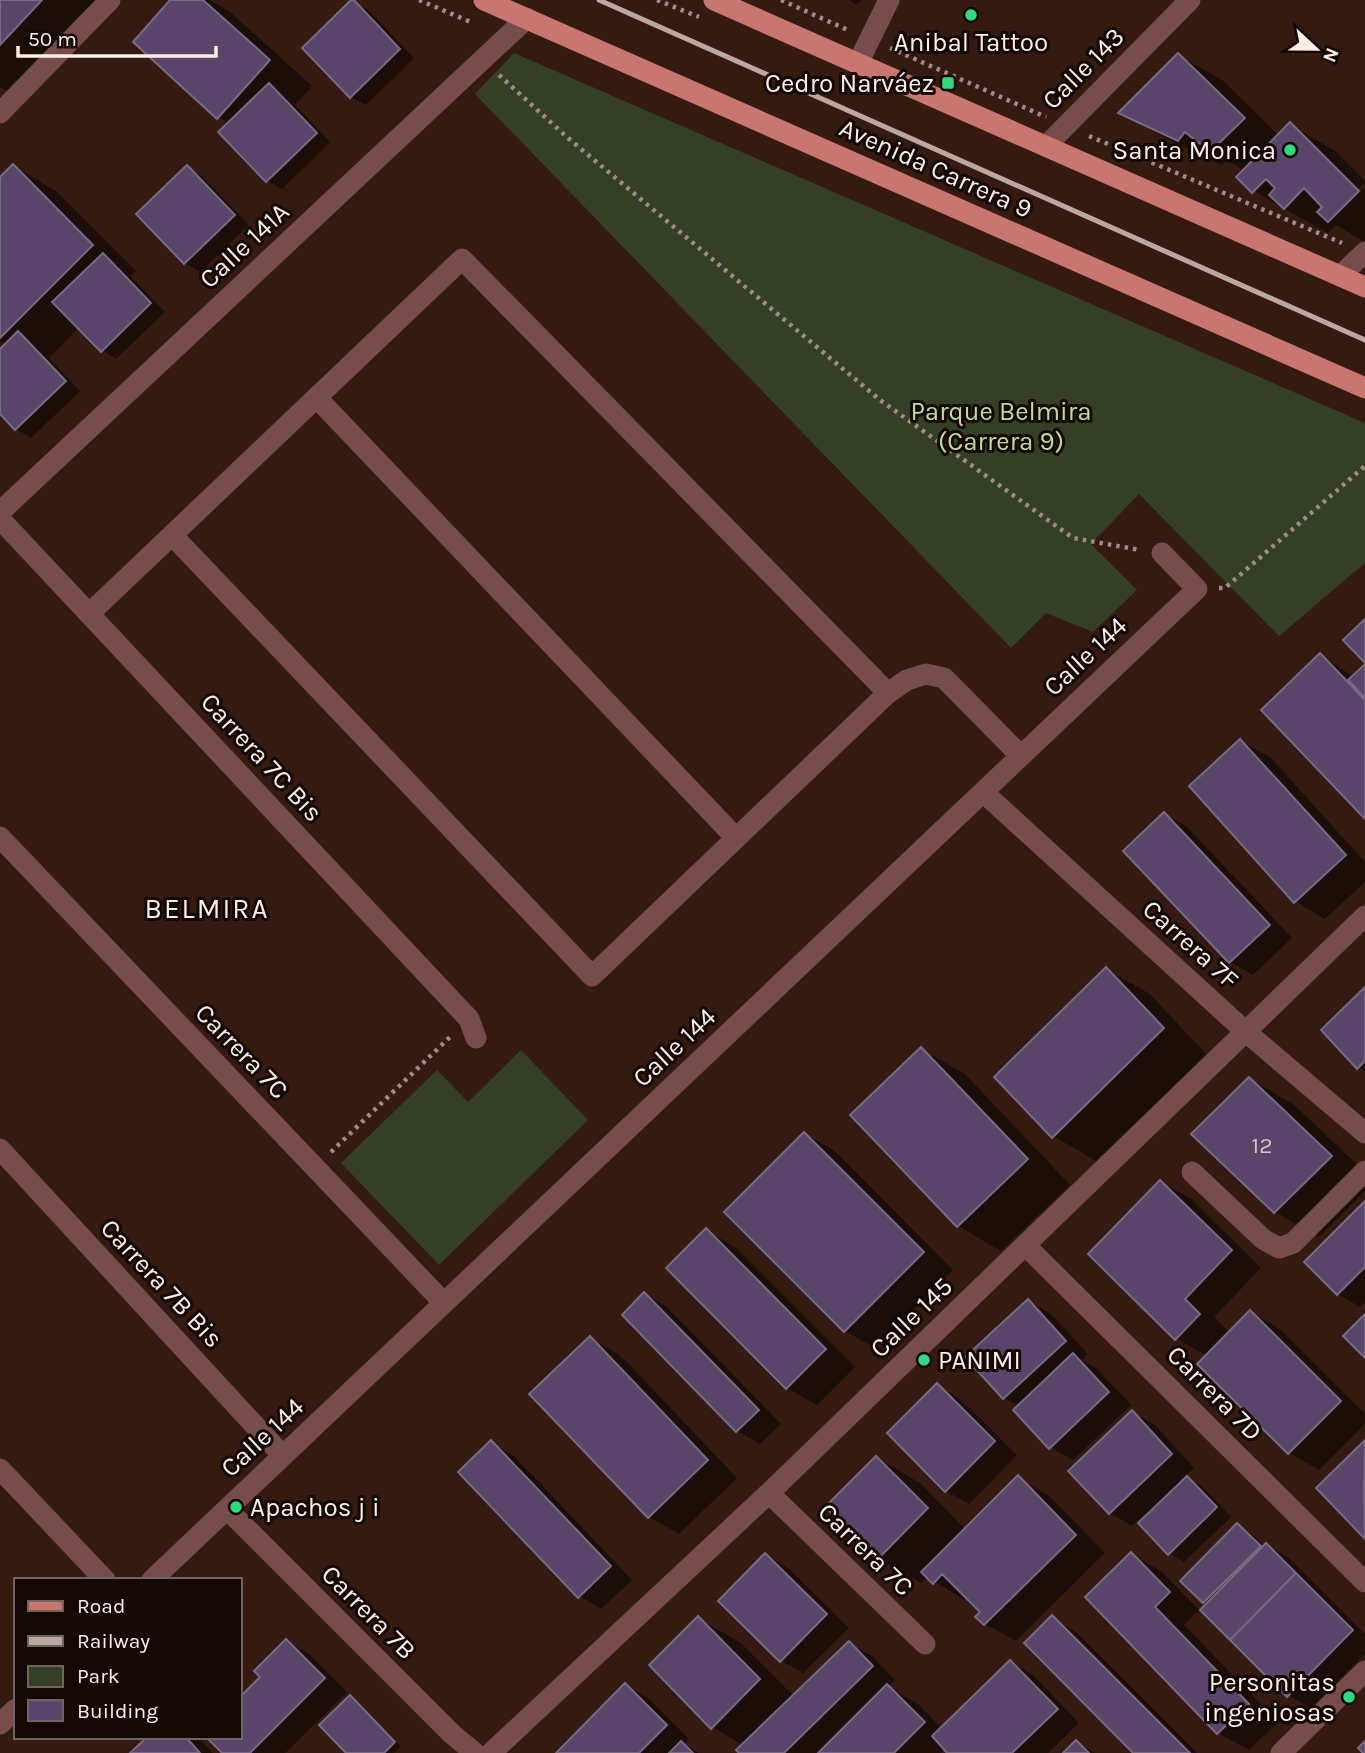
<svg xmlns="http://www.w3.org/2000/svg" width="1365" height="1753" font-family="Karla,sans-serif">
<rect width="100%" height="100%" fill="#341a10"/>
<path fill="#343f25" d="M514 53 1365 423V563L1279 636 1139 494 1091 544 1137 590 1093 632 1046 613 1011 648 475 94Z
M521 1050 588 1120 439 1265 341 1163 437 1070 468 1102Z"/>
<path fill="#0007" d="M0 0H108L18 97 0 87Z
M173 0H210L229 11 312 86 295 105 330 142 282 189 267 181 229 124 218 117Z
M849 0H862L856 5Z
M353 1 368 10 414 58 366 105 351 97Z
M1178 55 1222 80 1279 136 1290 125 1334 150 1365 181V185L1364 183 1336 211H1341L1365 187V242L1336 225 1328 233 1297 216 1254 191 1245 171 1226 160 1222 165 1164 137 1121 113Z
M13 166 56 191 136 271 130 276 165 312 116 359 102 350 79 327 49 358 80 391 31 438 16 429 0 412V351L6 345 0 341V179Z
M187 167 202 176 249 225 200 272 185 263 139 214Z
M1320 655 1354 677 1365 666V816Z
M1241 741 1271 758 1365 862V882L1325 919 1295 901Z
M1165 814 1187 827 1292 938 1253 975 1230 962Z
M1106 969 1150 994 1206 1054 1096 1161 1053 1136Z
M1365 989V1071L1358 1067Z
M921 1049 965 1074 1070 1185 1001 1251 958 1226Z
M1250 1079 1293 1104 1365 1172V1191L1319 1237 1275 1212 1193 1134Z
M805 1134 835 1151 953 1270 875 1348 845 1331Z
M1161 1182 1191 1199 1261 1268 1214 1317 1230 1333 1251 1312 1281 1330 1365 1414V1424L1319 1470 1289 1453 1207 1356 1176 1338Z
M1365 1203V1303L1360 1307 1338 1294Z
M706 1230 736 1248 855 1367 817 1405 787 1388 668 1268Z
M645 1294 667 1307 781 1424 760 1444 737 1431Z
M1029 1301 1051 1314 1088 1354 1082 1360 1096 1368 1131 1405 1073 1460 1050 1447 1019 1406 1004 1398 968 1357Z
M590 1338 620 1355 737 1478 679 1534 649 1517Z
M937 1385 960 1399 1017 1455 969 1504 946 1491Z
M1132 1412 1155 1425 1194 1468 1185 1477 1202 1486 1231 1517 1184 1562 1169 1553 1146 1513 1132 1526 1110 1513Z
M1365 1442V1536L1318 1488Z
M492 1443 514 1456 632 1580 601 1609 579 1596Z
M877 1458 920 1483 966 1530 1018 1478 1048 1495 1105 1553 1016 1641 985 1624 978 1617 982 1612 967 1597 964 1600 928 1577 921 1583 878 1558Z
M1237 1525 1252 1534 1265 1546 1267 1545 1289 1558 1365 1634V1654L1310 1708 1288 1695 1208 1604 1182 1581Z
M1132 1554 1162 1572 1199 1610 1184 1625 1278 1722 1249 1750 1218 1733 1088 1597Z
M766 1555 788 1568 849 1628 803 1673 781 1660Z
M698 1618 741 1643 794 1696 849 1643 872 1656 895 1680 888 1687 918 1704 942 1729 1011 1662 1033 1675 1079 1723 1048 1753H950L945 1748 941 1753H742L743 1745 712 1727Z
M1052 1618 1075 1631 1197 1753H1136Z
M287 1641 309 1654 347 1692 285 1753H224L240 1737V1700L262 1677Z
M626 1685 648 1698 689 1739 684 1744 699 1753H558Z
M350 1697 357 1701 401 1747 394 1753H349Z
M150 1737H198L213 1753H133Z
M1076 1742 1095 1753H1066Z"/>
<path fill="#5a456a" stroke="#786984" stroke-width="2" d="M0 0H42L0 45Z
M170 0H203L270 60 217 119 133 42Z
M351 0H354L400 49 350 98 302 48Z
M1178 53 1245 118 1210 152 1185 132 1178 141 1118 113Z
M269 83 317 133 266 182 218 132Z
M1290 122 1359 191 1328 222 1317 212 1322 207 1304 188 1284 209 1269 195 1275 188 1266 179 1252 193 1236 177Z
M13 164 93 245 0 338V177Z
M187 165 235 215 184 264 136 214Z
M103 253 151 303 101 352 52 302Z
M18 331 66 381 15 430 0 414V349Z
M1365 619V663L1343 640Z
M1320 653 1365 700V819L1261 710Z
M1365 664V698L1348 680Z
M1240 739 1346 855 1294 903 1189 786Z
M1164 812 1270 925 1229 963 1123 851Z
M1106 967 1164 1028 1052 1138 994 1077Z
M1365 987V1061L1357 1069 1321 1030Z
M921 1047 1028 1159 957 1227 850 1115Z
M1249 1077 1332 1156 1274 1213 1191 1134Z
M804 1132 924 1252 844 1332 724 1212Z
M1160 1180 1232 1250 1185 1299 1200 1314 1175 1340 1088 1254Z
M1365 1201V1267L1337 1295 1304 1262Z
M706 1228 826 1349 786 1389 666 1268Z
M644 1292 759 1410 736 1432 622 1315Z
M1028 1299 1066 1341 1003 1399 965 1357Z
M1250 1310 1341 1401 1288 1454 1197 1364Z
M1365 1314V1358L1343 1336Z
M590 1336 708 1460 648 1518 529 1394Z
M1073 1353 1109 1392 1049 1449 1013 1410Z
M937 1383 995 1441 945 1492 887 1433Z
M1132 1410 1172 1454 1109 1514 1068 1471Z
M491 1440 611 1566 578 1598 458 1472Z
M1365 1440 1364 1495 1365 1539 1316 1488Z
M876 1456 928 1508 877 1560 825 1507Z
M1018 1475 1076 1535 984 1625 975 1617 980 1612 942 1574 933 1584 921 1572Z
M1187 1476 1217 1507 1168 1555 1138 1523Z
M1237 1523 1261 1546 1203 1603 1180 1581Z
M1266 1543 1296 1573 1230 1640 1200 1610Z
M1131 1552 1170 1592 1155 1607 1249 1704 1217 1734 1085 1597Z
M765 1553 827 1614 780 1662 718 1601Z
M1296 1573 1353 1630 1287 1697 1230 1640Z
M1052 1615 1190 1753H1133L1024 1643Z
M698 1616 760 1679 711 1729 649 1665Z
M286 1639 325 1678 250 1753H222L206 1737H240V1697L260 1677 254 1671Z
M849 1641 873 1666 784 1753H739L736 1750Z
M1010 1660 1058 1709 1012 1753H947L932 1736Z
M625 1683 667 1725 639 1753H556Z
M887 1684 925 1722 894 1753H818Z
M350 1695 395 1742 384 1753H346L319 1725Z
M147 1737H186L200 1753H130Z
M1076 1740 1089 1753H1063Z
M681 1741 693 1753H669Z
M1365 1741V1753H1363L1358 1748Z"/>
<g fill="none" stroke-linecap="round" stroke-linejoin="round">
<path stroke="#a08c84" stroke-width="4.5" stroke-dasharray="3.5 5" stroke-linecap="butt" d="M419 0 473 23
M657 0 699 17
M781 0 850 31
M890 48 1046 117
M499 75 568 138 880 400 1073 538 1140 550
M1089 136 1342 243
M1219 588H1225L1365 466
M331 1152 451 1036"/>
<path stroke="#764d4a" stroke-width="21" d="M858 63 889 0
M0 113 110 0
M1046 146 1190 0
M1340 276 1365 252
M317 398 736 838
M0 512 527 18
M0 519 469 1019 476 1038
M172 535 592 976 888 693 907 680 926 674 944 678 1020 755
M89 614 462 259 888 693
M983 792 1246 1032 1365 1133
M0 837 444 1303
M0 1149 283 1456
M1192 1172 1263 1239 1279 1248 1293 1243 1365 1171
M1025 1245 1365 1582
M0 1469 105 1580
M769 1493 925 1644
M227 1509 452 1734 475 1753
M152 1580 1197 589 1162 553
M0 1724 16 1709
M491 1753 769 1493 1365 916
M1281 1753 1365 1671"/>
<path stroke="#c97570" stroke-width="21" d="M484 0 1365 388
M714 0 1365 287"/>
<path stroke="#bba8a1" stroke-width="5" d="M599 0 1365 340"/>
</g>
<g fill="#31d882" stroke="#140805" stroke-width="2.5">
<circle cx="971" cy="15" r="7"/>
<rect x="941" y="76" width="14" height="14" rx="3.5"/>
<circle cx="1290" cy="150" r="7"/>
<circle cx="924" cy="1360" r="7"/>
<circle cx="236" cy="1507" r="7"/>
<circle cx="1349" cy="1697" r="7"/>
</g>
<g text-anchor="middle" stroke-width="6" stroke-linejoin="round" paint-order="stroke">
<g font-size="23" fill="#d4c4c8">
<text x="1262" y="1153">12</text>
</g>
<g font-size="26" fill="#fdeee8" stroke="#140805" text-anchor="end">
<text x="971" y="51" text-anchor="middle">Anibal Tattoo</text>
<text x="934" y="92">Cedro Narváez</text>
<text x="1276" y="159">Santa Monica</text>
<text x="938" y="1369" text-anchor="start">PANIMI</text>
<text x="250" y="1516" text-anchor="start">Apachos j i</text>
<text x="1335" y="1691">Personitas<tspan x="1335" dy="30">ingeniosas</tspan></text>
</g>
<g font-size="26" fill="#fdeee8" stroke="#140805">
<text transform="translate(1083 68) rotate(-45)" y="9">Calle 143</text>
<text transform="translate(936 168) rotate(24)" y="9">Avenida Carrera 9</text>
<text transform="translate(244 245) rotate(-43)" y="9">Calle 141A</text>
<text transform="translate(1085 656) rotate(-43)" y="9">Calle 144</text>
<text transform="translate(262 757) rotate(47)" y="9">Carrera 7C Bis</text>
<text transform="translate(1191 944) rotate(42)" y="9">Carrera 7F</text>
<text transform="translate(674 1047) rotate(-43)" y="9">Calle 144</text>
<text transform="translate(242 1051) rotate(46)" y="9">Carrera 7C</text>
<text transform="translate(162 1283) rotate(47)" y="9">Carrera 7B Bis</text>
<text transform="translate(911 1317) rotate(-44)" y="9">Calle 145</text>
<text transform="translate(1215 1393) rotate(45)" y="9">Carrera 7D</text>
<text transform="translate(262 1437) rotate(-43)" y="9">Calle 144</text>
<text transform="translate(866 1549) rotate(44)" y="9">Carrera 7C</text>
<text transform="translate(369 1612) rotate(45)" y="9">Carrera 7B</text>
</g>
<g font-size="26" fill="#bfdc97" stroke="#140805">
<text x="1001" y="420">Parque Belmira<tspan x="1001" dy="30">(Carrera 9)</tspan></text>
</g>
<g font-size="28" letter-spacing="2" fill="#fdeee8" stroke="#140805">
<text x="207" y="918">BELMIRA</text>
</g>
</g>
<rect x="14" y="1578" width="228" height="161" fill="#140805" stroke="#716460" stroke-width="2"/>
<rect x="28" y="1601" width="35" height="10" fill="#c97570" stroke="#716460" stroke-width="2"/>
<text x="77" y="1613" font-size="21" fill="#fdeee8">Road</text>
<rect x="28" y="1636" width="35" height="10" fill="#bba8a1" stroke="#716460" stroke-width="2"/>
<text x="77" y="1648" font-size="21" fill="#fdeee8">Railway</text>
<rect x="28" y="1666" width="35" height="21" fill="#343f25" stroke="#716460" stroke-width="2"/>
<text x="77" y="1683" font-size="21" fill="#fdeee8">Park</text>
<rect x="28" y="1700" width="35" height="21" fill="#5a456a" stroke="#716460" stroke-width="2"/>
<text x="77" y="1718" font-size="21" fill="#fdeee8">Building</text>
<g transform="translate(1316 49) rotate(112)" stroke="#140805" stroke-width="5" paint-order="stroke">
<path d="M0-5L12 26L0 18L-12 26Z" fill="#fdeee8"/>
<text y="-10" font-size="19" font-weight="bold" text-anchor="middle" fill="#fdeee8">N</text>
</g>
<path d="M18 46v10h198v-10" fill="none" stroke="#fdeee8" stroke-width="3.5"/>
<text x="28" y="46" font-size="21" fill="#fdeee8" stroke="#140805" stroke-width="5" paint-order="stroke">50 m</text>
</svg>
